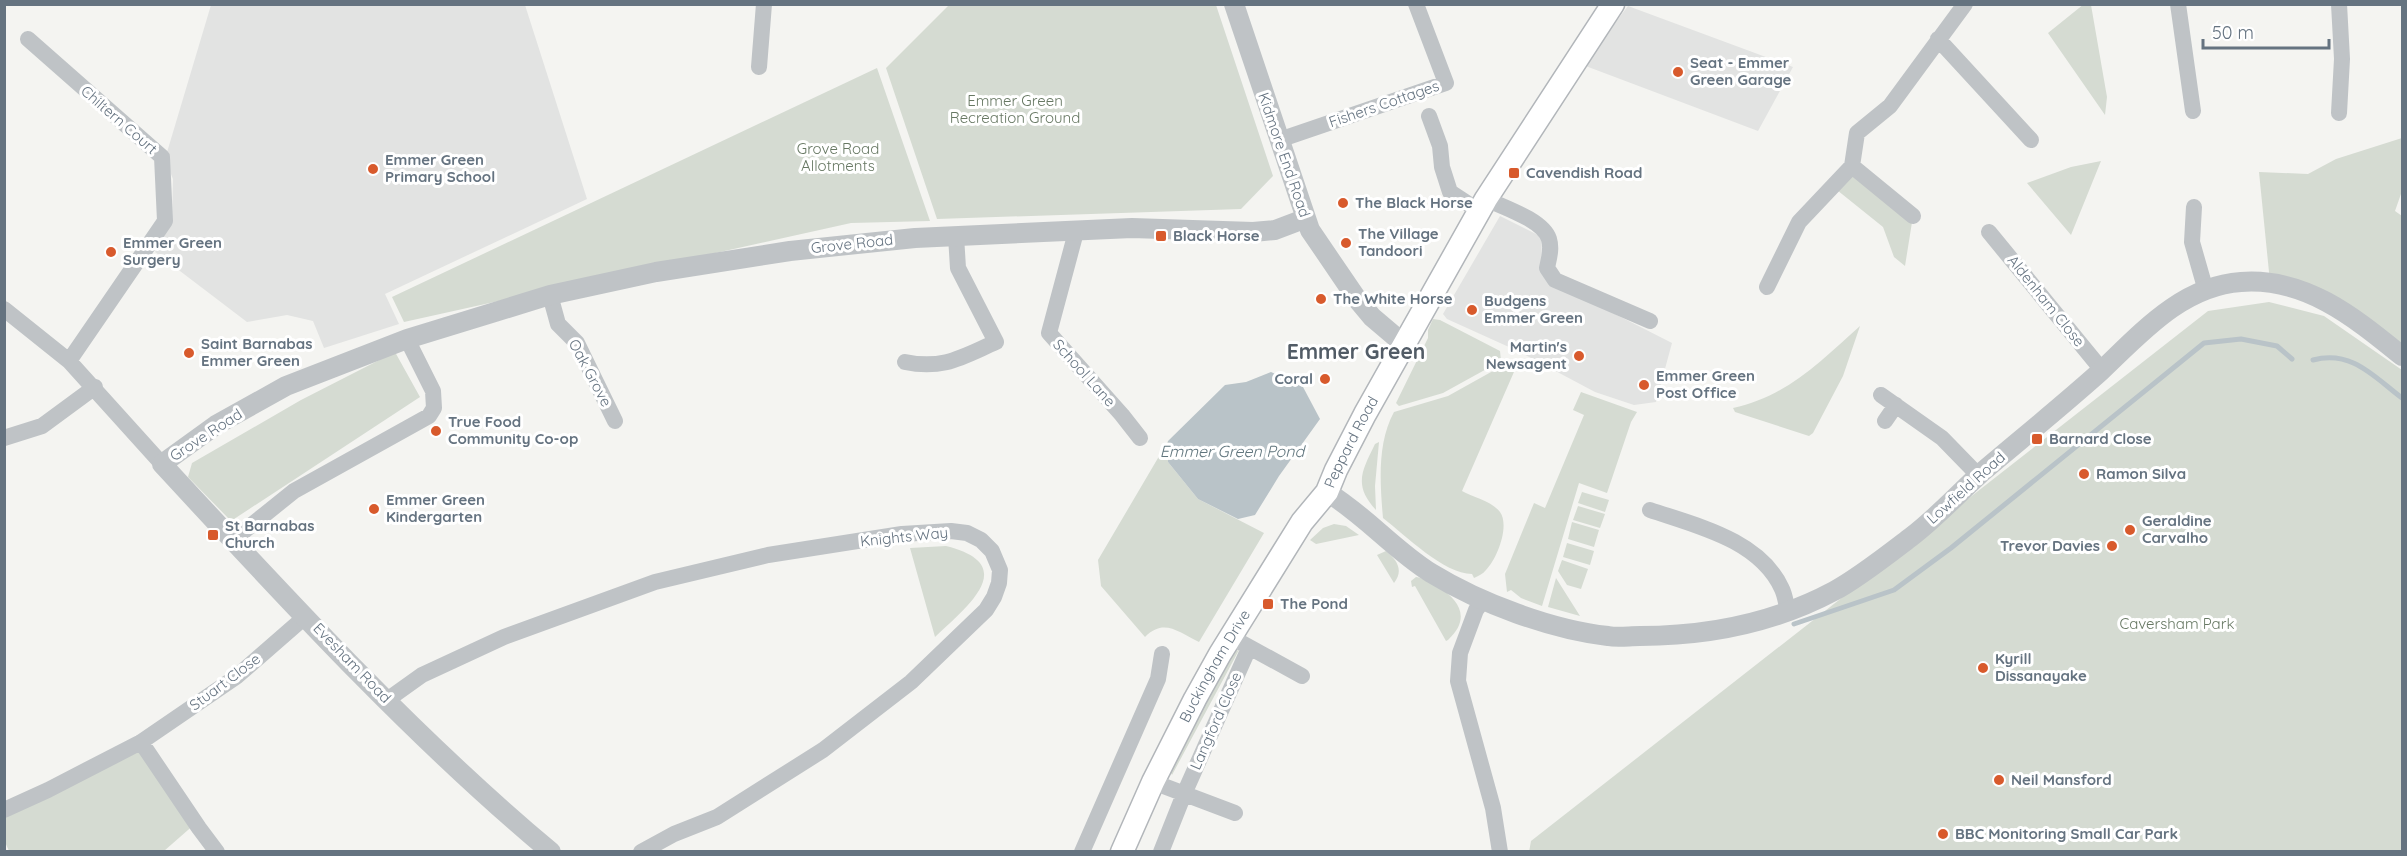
<svg xmlns="http://www.w3.org/2000/svg" width="2407" height="856" font-family="Quicksand,sans-serif">
<rect width="100%" height="100%" fill="#f4f4f1"/>
<path fill="#e2e3e2" d="M211 5H525L587 199 385 294 399 324 324 348 313 321 287 315 247 322 155 252 172 218 173 179 165 159Z
M1628 6 1793 67 1758 131 1583 65Z
M1500 216 1542 237 1541 268 1552 282 1672 343 1656 402 1634 405 1595 392 1520 352 1447 319 1443 314Z"/>
<path fill="#d5dbd2" d="M2084 4 2091 5 2107 97 2105 115 2048 33Z
M949 5H1216L1273 176 1241 209 937 219 886 68Z
M877 68 930 221 851 223 404 322 392 297Z
M2402 138V191L2395 211 2402 216V356L2380 338 2270 282 2259 172 2308 174 2336 159Z
M2101 161 2071 235 2027 183 2071 167Z
M1852 166 1913 216 1905 266 1894 257 1883 227 1832 186Z
M2269 302 2324 316 2402 370V851L1529 852 1531 841 2208 311Z
M1433 319 1440 320 1500 351 1501 361 1443 393 1399 406 1396 403 1428 338V330Z
M1860 326 1843 376 1813 433 1809 436 1735 412 1733 408C1786 397 1821 361 1860 326Z
M395 352 420 397 231 521 188 477 192 463 301 400Z
M1509 362 1517 365 1462 491C1472 497 1492 501 1500 512 1510 526 1497 559 1486 570 1483 574 1478 576 1474 578L1472 574C1444 574 1405 535 1383 518 1380 484 1377 443 1394 412L1448 396Z
M1581 392 1637 412 1631 422 1607 493 1579 483 1542 606 1521 598 1511 590 1507 592 1505 574 1534 503 1545 508 1584 415 1573 410Z
M1168 441V462L1198 499 1264 533 1199 642C1178 632 1164 618 1145 637L1101 586 1098 560Z
M1379 442 1375 486 1376 510C1353 485 1362 471 1375 444Z
M1582 492 1609 500 1605 512 1578 503Z
M1578 506 1605 514 1600 528 1573 520Z
M1572 522 1599 530 1594 547 1568 539Z
M1334 524 1346 526 1359 535 1316 544 1310 540 1323 528Z
M1567 543 1594 551 1590 565 1563 557Z
M946 546C1022 565 966 607 935 637L910 548Z
M1386 551C1397 560 1404 570 1394 583L1377 555Z
M1562 560 1588 569 1581 589 1567 585 1558 571Z
M1416 577C1424 578 1431 583 1438 587 1460 600 1471 619 1448 640L1446 641 1415 586 1412 587 1411 581Z
M1556 578 1580 616 1548 607Z
M1239 650 1172 775 1169 769 1205 699 1235 651Z
M141 742 196 823 164 851H9L5 842V810Z"/>
<path fill="#b9c3c8" d="M1271 372 1303 387 1320 419 1279 476 1255 515 1238 519 1198 499 1168 462V441L1225 385 1246 382Z"/>
<g fill="none" stroke-linecap="round" stroke-linejoin="round">
<path stroke="#b9c3c8" stroke-width="5" d="M2313 360C2352 350 2373 376 2402 398
M1794 624 1894 590 1951 548 2204 343 2241 339 2277 346 2292 359"/>
<defs>
<g id="secondary">
<path id="s1" d="M1122 852 1153 782 1195 699 1220 654 1302 522 1327 492 1336 470 1365 414 1486 199 1613 4"/>
</g>
</defs>
<use href="#secondary" stroke="#b2b6ba" stroke-width="25"/>
<path stroke="#bfc3c6" stroke-width="16" d="M2178 4 2193 111
M2339 4 2342 59 2339 113
M28 39 162 157 165 221 69 361
M1938 39 2031 140
M759 67 764 4
M1429 116 1440 146 1442 167 1450 192 1479 211
M1279 140 1446 83 1416 4
M1486 199C1503 207 1543 220 1549 239 1552 249 1549 258 1547 268L1555 280 1650 321
M2194 207 2192 242 2206 291
M1913 216 1852 166 1857 133 1890 106 1965 4
M1076 232 1049 333 1122 415 1140 438
M1989 232 2102 370
M1767 287 1799 222 1852 166
M550 295 558 324 577 343 615 421
M4 309 69 361 162 464
M905 362C943 370 962 357 996 342L958 268 956 236
M1881 395 1942 438 1979 476
M1885 421 1896 405
M4 438 42 426 95 387
M1650 510C1697 526 1760 540 1782 589 1785 595 1786 604 1788 611
M233 540 294 491 429 416 434 408 433 391 407 339
M1484 599 1476 610 1460 653 1458 681 1493 808 1500 852
M1240 642 1302 676
M387 700 422 675 504 637 655 582 768 555 902 534 951 531 967 533 981 540 992 551 1000 570 999 583 994 597 986 610 911 682 823 750 717 817 674 834 641 852
M141 742 199 828 217 852
M1153 782 1235 813
M4 810 48 790 141 742 236 677 306 616
M1082 852 1158 679 1162 654
M1161 852 1184 794 1249 648"/>
<path stroke="#bfc3c6" stroke-width="20" d="M1234 4 1310 230 1357 299 1372 317 1405 345
M1327 492C1365 515 1394 550 1431 573 1480 603 1552 630 1608 636 1618 638 1629 636 1640 636 1707 636 1774 623 1834 591 1857 579 1890 553 1911 537 1936 518 1958 494 1981 473 2021 439 2062 406 2101 371 2141 333 2182 286 2241 282 2306 277 2355 318 2402 356
M551 852C411 735 286 598 162 464L216 425 286 386 407 339 495 312 550 295 656 272 790 251 915 238 1132 228 1253 232 1275 230 1304 219"/>
<use href="#secondary" stroke="#fff" stroke-width="22"/>
</g>
<g fill="#d85a2c" stroke="#fff" stroke-width="2">
<circle cx="1678" cy="72" r="6"/>
<circle cx="373" cy="169" r="6"/>
<rect x="1508" y="167" width="12" height="12" rx="3"/>
<circle cx="1343" cy="203" r="6"/>
<rect x="1155" y="230" width="12" height="12" rx="3"/>
<circle cx="1346" cy="243" r="6"/>
<circle cx="111" cy="252" r="6"/>
<circle cx="1321" cy="299" r="6"/>
<circle cx="1472" cy="310" r="6"/>
<circle cx="189" cy="353" r="6"/>
<circle cx="1579" cy="356" r="6"/>
<circle cx="1325" cy="379" r="6"/>
<circle cx="1644" cy="385" r="6"/>
<circle cx="436" cy="431" r="6"/>
<rect x="2031" y="433" width="12" height="12" rx="3"/>
<circle cx="2084" cy="474" r="6"/>
<circle cx="374" cy="509" r="6"/>
<circle cx="2130" cy="530" r="6"/>
<rect x="207" y="529" width="12" height="12" rx="3"/>
<circle cx="2112" cy="546" r="6"/>
<rect x="1262" y="598" width="12" height="12" rx="3"/>
<circle cx="1983" cy="668" r="6"/>
<circle cx="1999" cy="780" r="6"/>
<circle cx="1943" cy="834" r="6"/>
</g>
<g text-anchor="middle" stroke-width="6" stroke-linejoin="round" paint-order="stroke">
<g font-size="15" font-weight="bold" fill="#657380" stroke="#fff" text-anchor="start">
<text x="1690" y="68">Seat - Emmer<tspan x="1690" dy="17">Green Garage</tspan></text>
<text x="385" y="165">Emmer Green<tspan x="385" dy="17">Primary School</tspan></text>
<text x="1526" y="178">Cavendish Road</text>
<text x="1355" y="208">The Black Horse</text>
<text x="1358" y="239">The Village<tspan x="1358" dy="17">Tandoori</tspan></text>
<text x="1173" y="241">Black Horse</text>
<text x="123" y="248">Emmer Green<tspan x="123" dy="17">Surgery</tspan></text>
<text x="1333" y="304">The White Horse</text>
<text x="1484" y="306">Budgens<tspan x="1484" dy="17">Emmer Green</tspan></text>
<text x="201" y="349">Saint Barnabas<tspan x="201" dy="17">Emmer Green</tspan></text>
<text x="1567" y="352" text-anchor="end">Martin's<tspan x="1567" dy="17">Newsagent</tspan></text>
<text x="1656" y="381">Emmer Green<tspan x="1656" dy="17">Post Office</tspan></text>
<text x="1313" y="384" text-anchor="end">Coral</text>
<text x="448" y="427">True Food<tspan x="448" dy="17">Community Co-op</tspan></text>
<text x="2049" y="444">Barnard Close</text>
<text x="2096" y="479">Ramon Silva</text>
<text x="386" y="505">Emmer Green<tspan x="386" dy="17">Kindergarten</tspan></text>
<text x="2142" y="526">Geraldine<tspan x="2142" dy="17">Carvalho</tspan></text>
<text x="225" y="531">St Barnabas<tspan x="225" dy="17">Church</tspan></text>
<text x="2100" y="551" text-anchor="end">Trevor Davies</text>
<text x="1280" y="609">The Pond</text>
<text x="1995" y="664">Kyrill<tspan x="1995" dy="17">Dissanayake</tspan></text>
<text x="2011" y="785">Neil Mansford</text>
<text x="1955" y="839">BBC Monitoring Small Car Park</text>
</g>
<g font-size="15" fill="#677863" stroke="#fff">
<text x="1015" y="106">Emmer Green<tspan x="1015" dy="17">Recreation Ground</tspan></text>
<text x="838" y="154">Grove Road<tspan x="838" dy="17">Allotments</tspan></text>
<text x="2177" y="629">Caversham Park</text>
</g>
<g font-size="15" fill="#657380" stroke="#fff">
<text transform="translate(1384 104) rotate(-19)" y="5">Fishers Cottages</text>
<text transform="translate(119 120) rotate(41)" y="5">Chiltern Court</text>
<text transform="translate(1284 155) rotate(71)" y="5">Kidmore End Road</text>
<text transform="translate(852 244) rotate(-6)" y="5">Grove Road</text>
<text transform="translate(2046 301) rotate(51)" y="5">Aldenham Close</text>
<text transform="translate(590 373) rotate(62)" y="5">Oak Grove</text>
<text transform="translate(1084 373) rotate(48)" y="5">School Lane</text>
<text transform="translate(206 435) rotate(-33)" y="5">Grove Road</text>
<text dy="5" stroke="none"><textPath href="#s1" startOffset="471">Peppard Road</textPath></text>
<text transform="translate(1966 488) rotate(-42)" y="5">Lowfield Road</text>
<text transform="translate(904 537) rotate(-6)" y="5">Knights Way</text>
<text transform="translate(352 663) rotate(46)" y="5">Evesham Road</text>
<text dy="5" stroke="none"><textPath href="#s1" startOffset="208">Buckingham Drive</textPath></text>
<text transform="translate(225 682) rotate(-37)" y="5">Stuart Close</text>
<text transform="translate(1216 721) rotate(-66)" y="5">Langford Close</text>
</g>
<g font-size="16" font-style="italic" fill="#60757d" stroke="#fff">
<text x="1232" y="457">Emmer Green Pond</text>
</g>
<g font-size="21" font-weight="bold" fill="#525c66" stroke="#fff">
<text x="1356" y="359">Emmer Green</text>
</g>
</g>
<rect width="2407" height="856" fill="none" stroke="#657380" stroke-width="12"/>
<path d="M2203 39v9h126v-9" fill="none" stroke="#657380" stroke-width="3"/>
<text x="2212" y="39" font-size="18" fill="#657380" stroke="#ffffff" stroke-width="4.5" paint-order="stroke">50 m</text>
</svg>
